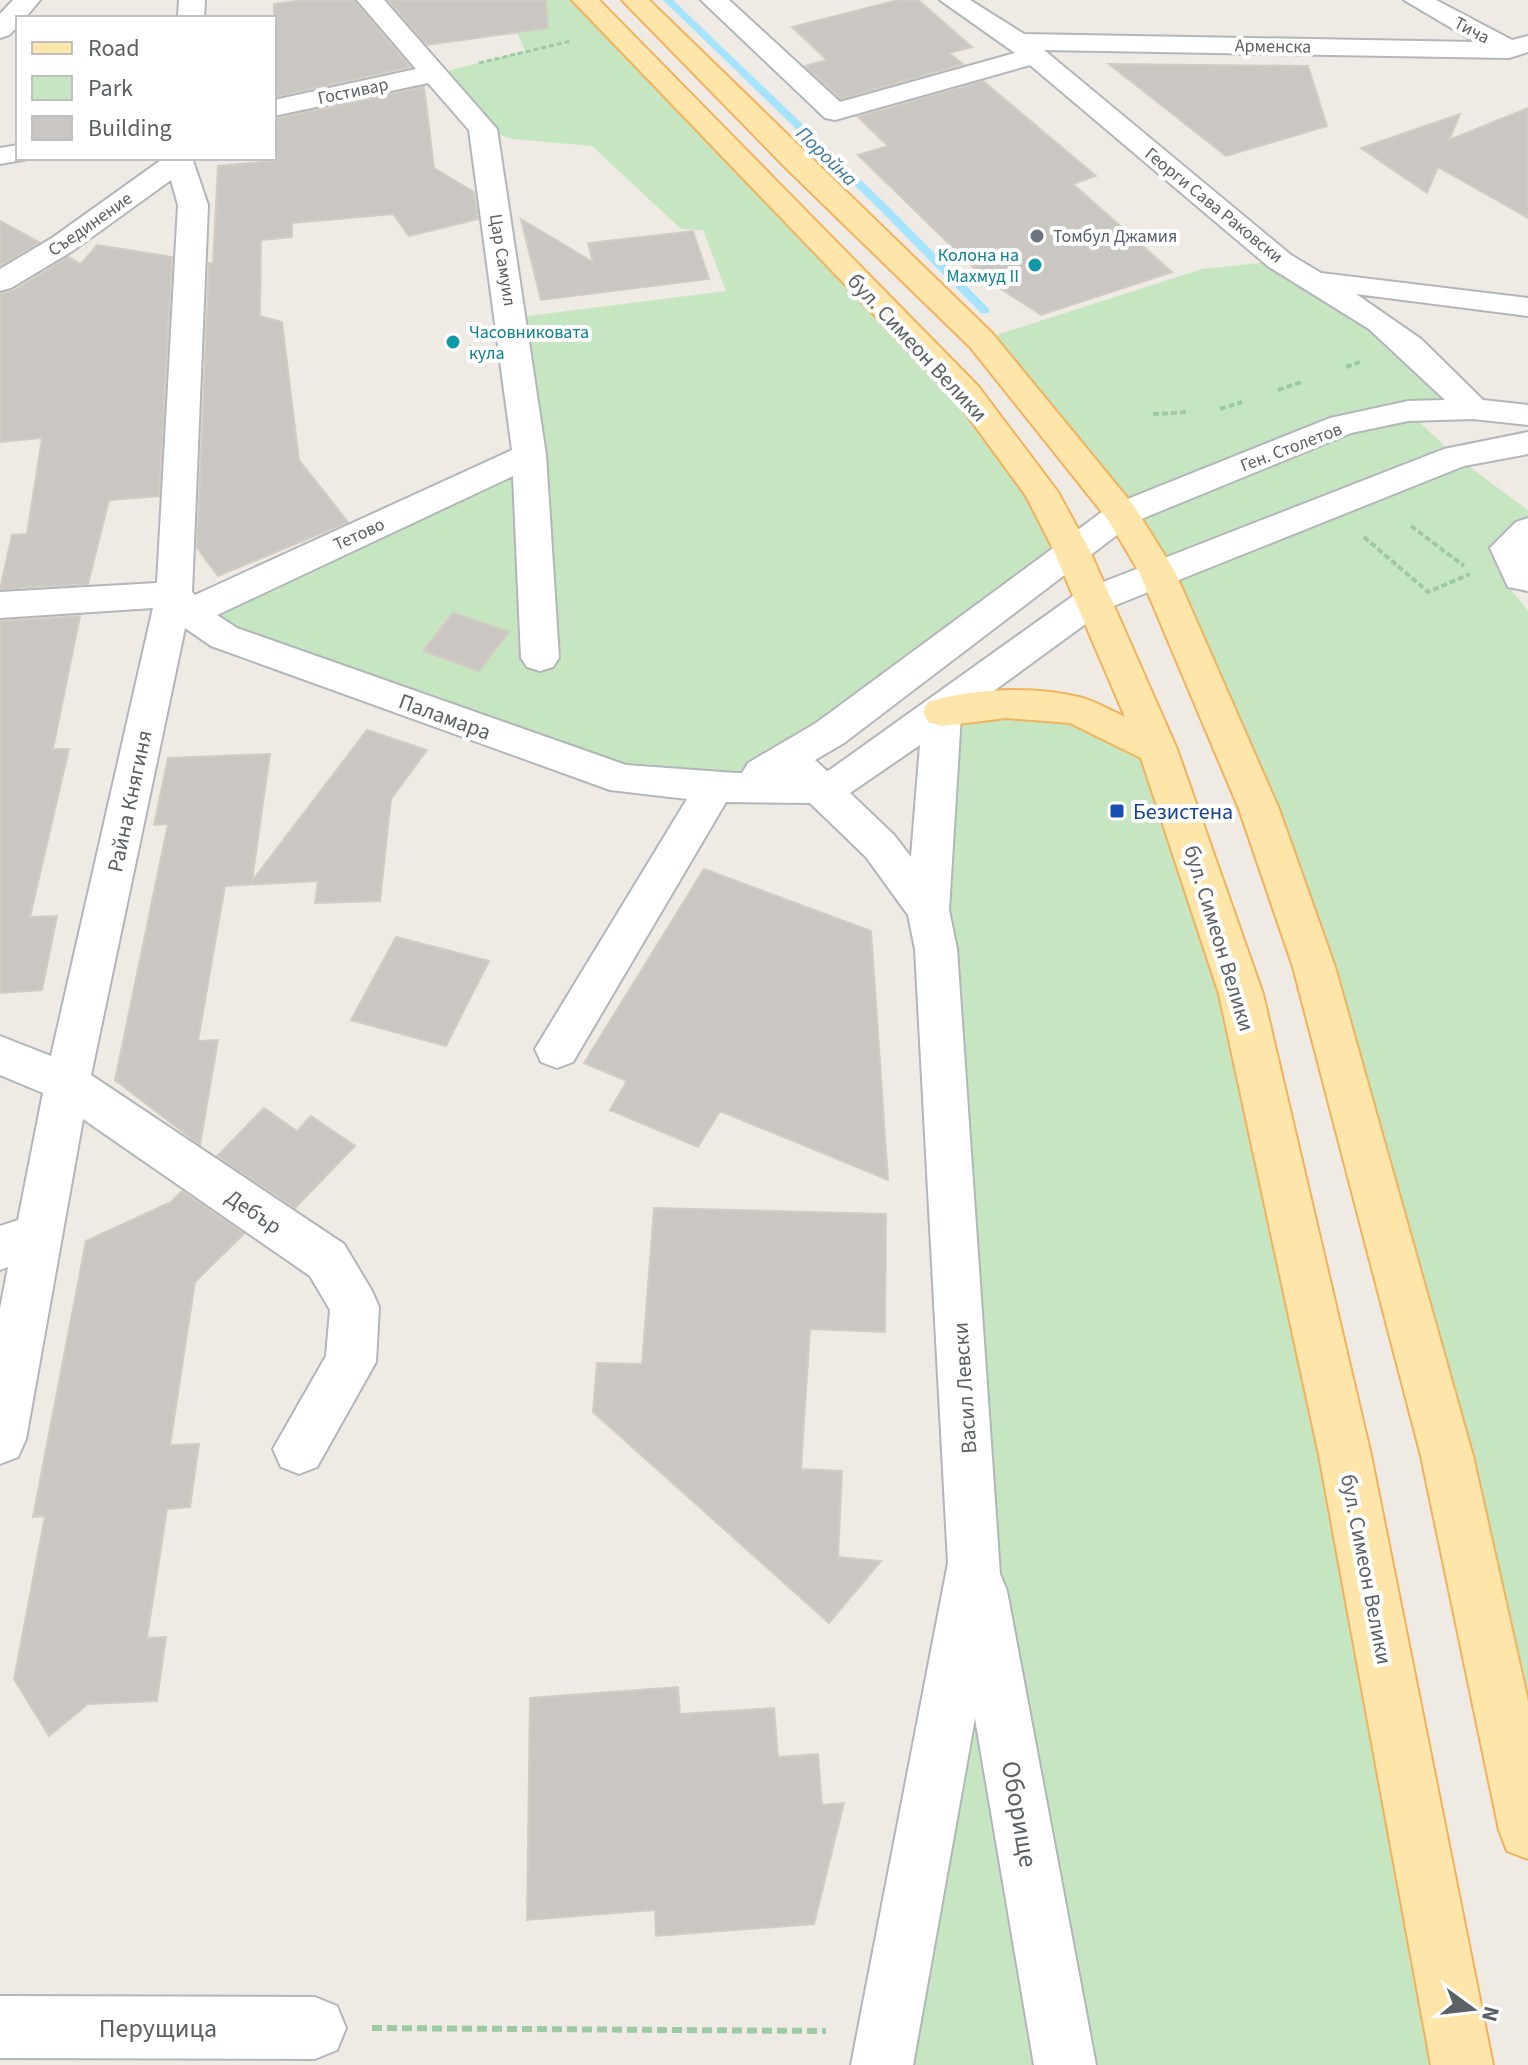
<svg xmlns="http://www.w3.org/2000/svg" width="1528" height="2065" font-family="'Source Sans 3',sans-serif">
<rect width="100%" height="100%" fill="#efebe4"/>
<path fill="#c6e6c1" d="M503 0H585L967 393 1071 549 736 788 624 780 189 613 529 455 512 318 726 291 703 230 681 229 592 146 512 139 483 129 431 75 525 51Z
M1280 261 1380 322 1473 409 1409 412 1456 457 1528 510V530L1508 586 1528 611V1830L1314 967 1157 572 981 340 1202 269Z
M1076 710 1158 749 1181 812 1462 2065H882L975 1563 936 949 942 712Z"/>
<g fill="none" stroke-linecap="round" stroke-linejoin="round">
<path fill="#a5e3fe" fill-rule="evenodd" d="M663 0H673L888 206 989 309V313H981L880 210Z"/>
</g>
<path fill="#cac6c2" stroke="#d3ccc3" stroke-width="2" d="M302 0H354L410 67 274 97V4Z
M388 0H546L548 28 427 45Z
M898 0H918L972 47 949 53 963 64 841 99 805 66 827 60 792 27Z
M1109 64 1308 66 1327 126 1226 156Z
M983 81 1096 176 1073 184 1172 272 1041 315 983 277 858 155 888 146 858 117Z
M424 87 434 168 474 192 478 219 409 236 393 214 292 223V237L261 240 260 316 282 322 299 460 348 522 218 576 197 548 209 263 213 264 218 166 274 161V119Z
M1528 108V218L1438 167 1427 193 1361 148 1460 114 1449 140Z
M521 219 593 262 588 243 693 231 709 279 541 300Z
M0 221 39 242 0 266Z
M97 245 172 257 159 496 109 500 88 584 0 589 12 535 27 534 42 438 0 442V294L13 291 68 257 81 264Z
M453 613 509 632 479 671 423 651Z
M80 616 53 749H69L30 917 57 916 42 990 0 993V621Z
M367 730 427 750 391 799 380 901 315 903 318 881 225 886 198 1041 218 1040 200 1145 115 1080 168 824 154 825 168 758 270 754 252 881Z
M704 869 871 931 888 1180 720 1111 698 1147 610 1110 627 1081 584 1063Z
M396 937 489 961 446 1046 351 1020Z
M264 1108 297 1131 311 1116 355 1146 295 1208 217 1156Z
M182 1191 244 1234 195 1282 170 1445 199 1444 190 1507 167 1509 147 1638 166 1637 157 1701 88 1704 49 1736 14 1679 45 1516 33 1517 86 1241 171 1202Z
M654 1208 886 1214 885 1332 810 1329 801 1469 842 1471 838 1557 881 1561 829 1623 593 1412 597 1363 642 1364Z
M678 1687 680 1714 774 1708 778 1757 818 1754 822 1805 844 1803 814 1924 656 1936 655 1910 527 1920 530 1698Z"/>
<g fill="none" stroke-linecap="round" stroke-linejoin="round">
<defs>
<path id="minor" d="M13 0H40L25 18H18V26L9 35 0 38V14Z
M179 0H205L204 18H178Z
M357 0H384L497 129 546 455 559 658 553 667 540 671 527 667 521 658 513 476 217 615 237 628 626 765 736 773H742L748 763 816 723 1110 506 1330 418 1408 401 1445 400 1369 329 1269 267 1030 65 835 120 825 118 701 0H729L840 102 1015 53 940 0H970L1024 34 1475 42 1404 0H1436L1512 40 1528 36V52L1509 58 1044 50 1291 255 1321 273 1528 298V316L1356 294 1421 339 1483 400 1528 405V425L1473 419 1408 421 1351 433 1134 522 844 743 815 760 827 771 831 769 1080 591 1444 449 1528 432V454L1464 466 1106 609 961 715 949 910 957 949 1000 1574 1007 1591 1096 2065H1034L975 1718 913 2065H851L948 1563 915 949 908 915 866 857 810 803 726 802 573 1062 557 1068 541 1062 535 1049 687 799 610 790 211 646 185 628 91 1075 344 1244 372 1291 379 1307 376 1362 317 1467 299 1474 281 1467 273 1449 326 1356 330 1310 310 1276 83 1119 26 1439 18 1457 0 1464V1309L8 1267 0 1270V1226L18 1220 43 1093 0 1075V1036L51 1056 153 608 0 618V592L157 583 178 205 171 180 74 250 11 288 0 291V269L52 238 164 158H192L208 205 192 592 195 595 512 450 469 130 428 83 274 116V100L416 69ZM920 745 911 857 894 835 850 793Z
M18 145V158L28 159 0 164V148Z
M1528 518V591L1508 587 1490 548 1516 522Z
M0 1996 315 1997 337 2006 346 2028 337 2050 315 2059 0 2058Z"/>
<path id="major" d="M572 0H599L978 386 1058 492 1089 549 1177 749 1263 994 1371 1455 1493 2065H1431L1319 1455 1219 994 1141 758 1070 723 1006 718 942 726 928 722 923 712 928 702C974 688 1032 686 1079 697 1095 701 1110 710 1125 717L1053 549 1026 496 956 400Z
M622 0H649L992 333 1134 506 1175 572 1279 809 1335 967 1473 1456 1528 1701V1859L1507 1851 1499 1830 1421 1456 1293 967 1239 809 1139 572 1109 521 970 347 786 168Z"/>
</defs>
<use href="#minor" stroke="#b2b6b9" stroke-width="4"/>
<use href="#major" stroke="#f0b25c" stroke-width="4"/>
<path stroke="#9bcaa3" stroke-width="3" stroke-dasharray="5 3" stroke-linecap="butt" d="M479 63 571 41"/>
<path stroke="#9bcaa3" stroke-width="4" stroke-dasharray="6 3" stroke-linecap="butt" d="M1346 367 1360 362
M1278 390 1301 382
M1220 409 1242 402
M1153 414 1189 412
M1411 526 1464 566
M1364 537 1428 592 1470 574"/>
<path stroke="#9bcaa3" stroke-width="6" stroke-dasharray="10 5" stroke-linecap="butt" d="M372 2028 826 2031"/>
<use href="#minor" fill="#fff" fill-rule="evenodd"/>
<use href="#major" fill="#fee5aa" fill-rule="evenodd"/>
</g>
<circle fill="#6b7280" stroke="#fff" stroke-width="3" cx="1037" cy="236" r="8"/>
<g fill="#0f9aa8" stroke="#fff" stroke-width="3">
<circle cx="1035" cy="265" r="8"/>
<circle cx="453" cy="342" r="8"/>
</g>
<rect fill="#1a4fb4" stroke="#fff" stroke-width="3" x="1109" y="803" width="16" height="16" rx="4"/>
<g text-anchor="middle" stroke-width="8" stroke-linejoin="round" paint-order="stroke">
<g font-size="18" fill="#5c6165" stroke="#fff">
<text transform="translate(1472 30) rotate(28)" y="6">Тича</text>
<text transform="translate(1273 46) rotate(1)" y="6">Арменска</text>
<text transform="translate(353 91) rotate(-12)" y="6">Гостивар</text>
<text transform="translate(1214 205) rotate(39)" y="6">Георги Сава Раковски</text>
<text transform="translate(90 224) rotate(-35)" y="6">Съединение</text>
<text transform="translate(503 260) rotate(81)" y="6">Цар Самуил</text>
<text transform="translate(1291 447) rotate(-21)" y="6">Ген. Столетов</text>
<text transform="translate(359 534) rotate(-25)" y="6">Тетово</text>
</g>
<g font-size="18" fill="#5b616d" stroke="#fff" text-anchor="start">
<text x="1053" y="242">Томбул Джамия</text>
</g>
<g font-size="18" fill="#0d838f" stroke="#fff" text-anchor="end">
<text x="1019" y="261">Колона на<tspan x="1019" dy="21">Махмуд II</tspan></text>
<text x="469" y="338" text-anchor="start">Часовниковата<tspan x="469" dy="21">кула</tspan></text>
</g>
<g font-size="20" font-style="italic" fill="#3c7a9f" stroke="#fff">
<text transform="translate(827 156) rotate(44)" y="7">Поройна</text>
</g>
<g font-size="22" fill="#5c6165" stroke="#fff">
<text transform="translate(918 347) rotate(47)" y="8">бул. Симеон Велики</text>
<text transform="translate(445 716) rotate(20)" y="8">Паламара</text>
<text transform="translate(129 801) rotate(-78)" y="8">Райна Княгиня</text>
<text transform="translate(1220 938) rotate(73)" y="8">бул. Симеон Велики</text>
<text transform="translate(254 1211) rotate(34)" y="8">Дебър</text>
<text transform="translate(964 1388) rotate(-94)" y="8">Васил Левски</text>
<text transform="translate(1367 1569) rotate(79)" y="8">бул. Симеон Велики</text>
</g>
<g font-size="22" fill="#164399" stroke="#fff" text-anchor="start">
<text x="1133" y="819">Безистена</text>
</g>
<g font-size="26" fill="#5c6165" stroke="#fff">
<text transform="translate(1020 1814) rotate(80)" y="9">Оборище</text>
<text x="158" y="2037">Перущица</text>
</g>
</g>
<rect x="16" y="16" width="260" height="144" fill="#ffffff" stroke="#bec0c1" stroke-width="2"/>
<rect x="32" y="42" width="40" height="12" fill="#fee5aa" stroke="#bec0c1" stroke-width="2"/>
<text x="88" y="56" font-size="24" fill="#5c6165">Road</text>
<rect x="32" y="76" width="40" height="24" fill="#c6e6c1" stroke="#bec0c1" stroke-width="2"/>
<text x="88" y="96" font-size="24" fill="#5c6165">Park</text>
<rect x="32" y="116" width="40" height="24" fill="#cac6c2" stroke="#bec0c1" stroke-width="2"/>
<text x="88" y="136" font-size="24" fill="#5c6165">Building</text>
<g transform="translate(1472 2009) rotate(105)" stroke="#ffffff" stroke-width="6" paint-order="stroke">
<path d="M0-6L14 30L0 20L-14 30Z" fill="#5c6165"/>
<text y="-12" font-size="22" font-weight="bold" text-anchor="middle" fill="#5c6165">N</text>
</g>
</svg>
